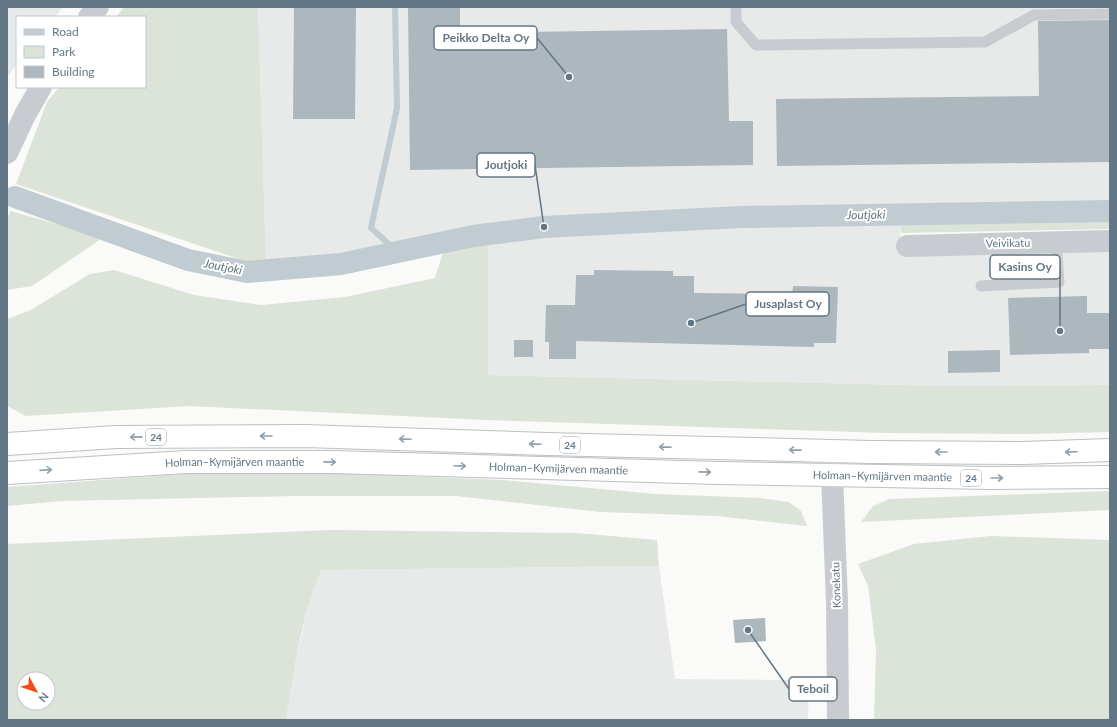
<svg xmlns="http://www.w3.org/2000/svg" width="1117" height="727" font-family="Lato,sans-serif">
<rect width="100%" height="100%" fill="#fafaf8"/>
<path fill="#e8e9e9" d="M7 7H63L55 17H17V64L7 77Z
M258 7H1110V206L537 219 481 226 338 257 266 263Z
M738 222H900L901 255 1110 250V385L943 386 488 375V240L543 232Z
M659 566 675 679 809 680 808 720H286L292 678 310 597 320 570Z"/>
<path fill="#dce3d8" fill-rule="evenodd" d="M124 7H258L266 263 245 261 16 184 47 102 59 87H145V17H116Z
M10 211 104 237 32 286 7 290V221Z
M1110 216V229L901 233 900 222Z
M488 240V375L943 386 1110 385V432L1028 434 886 433 486 420 189 406 26 416 7 406V319L29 311 90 274 114 270 194 295 261 305 345 297 435 278 444 249Z
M196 473H327L503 480 655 494 761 498 789 502 801 511 807 526 716 516 601 512 456 496H295L62 501 7 506V487Z
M1110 491V510L861 522 873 506 889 499Z
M331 530 576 533 657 540 659 566 321 570C301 617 294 670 286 720H7V544ZM24 679H48V703H24Z
M991 536 1110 540V720H874L876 649 868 586 858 564 914 544Z"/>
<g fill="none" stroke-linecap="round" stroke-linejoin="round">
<path stroke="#c0ccd1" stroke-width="6" d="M395 7 397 108 371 228 398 252"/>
<path stroke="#c0ccd1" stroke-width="22" d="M15 197 188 260 247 272 341 264 473 236 544 227 741 217 1110 211"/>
</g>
<path fill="#adb7be" d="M294 7H356L355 119H293Z
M408 7H460V33L727 29 729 121H753V165L410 170Z
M1110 20V162L777 166 776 99 1039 96 1038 21Z
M594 270 673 271V276H694V293L792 294 793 286 838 287 836 343H814V347L576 341V359H549V342H545L546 305H575L576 275H594Z
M1087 296V313H1110V349H1089V353L1010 355 1008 298Z
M514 340H533V357H514Z
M1000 350V372L948 373V351Z
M765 618 766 641 735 643 733 620Z"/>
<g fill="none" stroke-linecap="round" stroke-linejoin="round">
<defs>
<g id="trunk">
<path d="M7 444 116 437 305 436 547 444 871 452 1023 453 1110 450"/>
<path id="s1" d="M7 473 186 462H332L718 473 990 478 1110 477"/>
</g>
</defs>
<use href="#trunk" stroke="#bcc0c3" stroke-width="24"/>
<path stroke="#c8ccd0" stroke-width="11" d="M736 7V22L756 45 985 42 1034 15 1110 14
M981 286 1059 282 1056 242"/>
<path stroke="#c8ccd0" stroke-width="22" d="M907 246 1110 241"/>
<path stroke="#c8ccd0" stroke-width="22" d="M89 17 98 7
M7 153 25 115 41 87
M834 451 832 475 837 602 838 720"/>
<use href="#trunk" stroke="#fff" stroke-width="22"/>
</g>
<defs><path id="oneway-shaft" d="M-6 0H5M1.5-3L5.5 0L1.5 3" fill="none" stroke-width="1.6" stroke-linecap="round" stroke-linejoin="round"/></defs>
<g stroke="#91a0aa">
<use href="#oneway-shaft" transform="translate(266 436) rotate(-180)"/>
<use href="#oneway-shaft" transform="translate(136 437) rotate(179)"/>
<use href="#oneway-shaft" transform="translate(405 439) rotate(-178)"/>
<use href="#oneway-shaft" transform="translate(535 444) rotate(-178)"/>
<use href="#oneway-shaft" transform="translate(665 447) rotate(-179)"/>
<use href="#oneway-shaft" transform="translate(795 450) rotate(-179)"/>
<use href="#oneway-shaft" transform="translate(941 452) rotate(-180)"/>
<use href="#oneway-shaft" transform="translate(1071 452) rotate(178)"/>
<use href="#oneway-shaft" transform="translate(330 462) rotate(1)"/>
<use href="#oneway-shaft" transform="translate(460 466) rotate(2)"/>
<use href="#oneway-shaft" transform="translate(46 470) rotate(-4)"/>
<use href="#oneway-shaft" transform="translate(705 472) rotate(1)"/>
<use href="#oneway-shaft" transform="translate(997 478)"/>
</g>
<g text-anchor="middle" stroke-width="4" stroke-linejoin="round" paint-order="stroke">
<g fill="#fff" stroke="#91a0aa" stroke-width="1">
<rect x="146" y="429" width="20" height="16" rx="3"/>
<rect x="560" y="437" width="20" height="16" rx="3"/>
<rect x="961" y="470" width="20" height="16" rx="3"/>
</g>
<g font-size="10" font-weight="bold" fill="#627786">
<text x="156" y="441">24</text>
<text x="570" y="449">24</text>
<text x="971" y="482">24</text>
</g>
<g font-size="11" fill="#627786" stroke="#fff">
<text transform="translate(1008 243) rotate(-1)" y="4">Veivikatu</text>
<text dy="4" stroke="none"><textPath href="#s1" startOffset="228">Holman–Kymijärven maantie</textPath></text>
<text dy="4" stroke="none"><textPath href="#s1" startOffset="552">Holman–Kymijärven maantie</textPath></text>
<text dy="4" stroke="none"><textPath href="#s1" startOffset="876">Holman–Kymijärven maantie</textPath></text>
<text transform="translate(836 585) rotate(-92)" y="4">Konekatu</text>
</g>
<g font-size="12" font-style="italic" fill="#5d767e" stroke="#fff">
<text transform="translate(866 215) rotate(-1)" y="4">Joutjoki</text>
<text transform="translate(223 267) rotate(11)" y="4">Joutjoki</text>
</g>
</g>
<path fill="none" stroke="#627786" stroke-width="1.5" d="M569 77L537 38M544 227L535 165M1060 331L1060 267M691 323L746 304M748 630L789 689"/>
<g fill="#627786" stroke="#fff" stroke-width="1.5">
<circle cx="569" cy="77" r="4"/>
<circle cx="544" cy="227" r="4"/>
<circle cx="1060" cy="331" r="4"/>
<circle cx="691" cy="323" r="4"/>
<circle cx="748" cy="630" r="4"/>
</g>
<g fill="#fff" stroke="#627786" stroke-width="1.5">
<rect x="434" y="26" width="103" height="24" rx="4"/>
<rect x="477" y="153" width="58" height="24" rx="4"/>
<rect x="990" y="255" width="70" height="24" rx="4"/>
<rect x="746" y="292" width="83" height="24" rx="4"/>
<rect x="789" y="677" width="48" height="24" rx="4"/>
</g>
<g font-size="12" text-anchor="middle" font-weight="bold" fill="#627786">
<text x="486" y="42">Peikko Delta Oy</text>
<text x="506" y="169">Joutjoki</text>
<text x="1025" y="271">Kasins Oy</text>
<text x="788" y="308">Jusaplast Oy</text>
<text x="813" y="693">Teboil</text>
</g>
<rect width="1117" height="727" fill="none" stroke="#627786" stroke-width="16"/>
<rect x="16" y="16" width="130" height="72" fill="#ffffff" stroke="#c0c9cf"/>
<rect x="24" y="29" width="20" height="6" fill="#c8ccd0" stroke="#c0c9cf"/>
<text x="52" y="36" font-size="12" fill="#627786">Road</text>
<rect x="24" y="46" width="20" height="12" fill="#dce3d8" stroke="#c0c9cf"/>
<text x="52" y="56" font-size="12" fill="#627786">Park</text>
<rect x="24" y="66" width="20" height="12" fill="#adb7be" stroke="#c0c9cf"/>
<text x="52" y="76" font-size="12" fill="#627786">Building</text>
<g transform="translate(36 691) rotate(130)"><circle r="19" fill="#ffffff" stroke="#c0c9cf"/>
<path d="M0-3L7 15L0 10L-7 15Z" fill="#f44b1d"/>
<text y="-6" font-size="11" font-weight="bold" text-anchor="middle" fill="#627786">N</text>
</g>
</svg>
